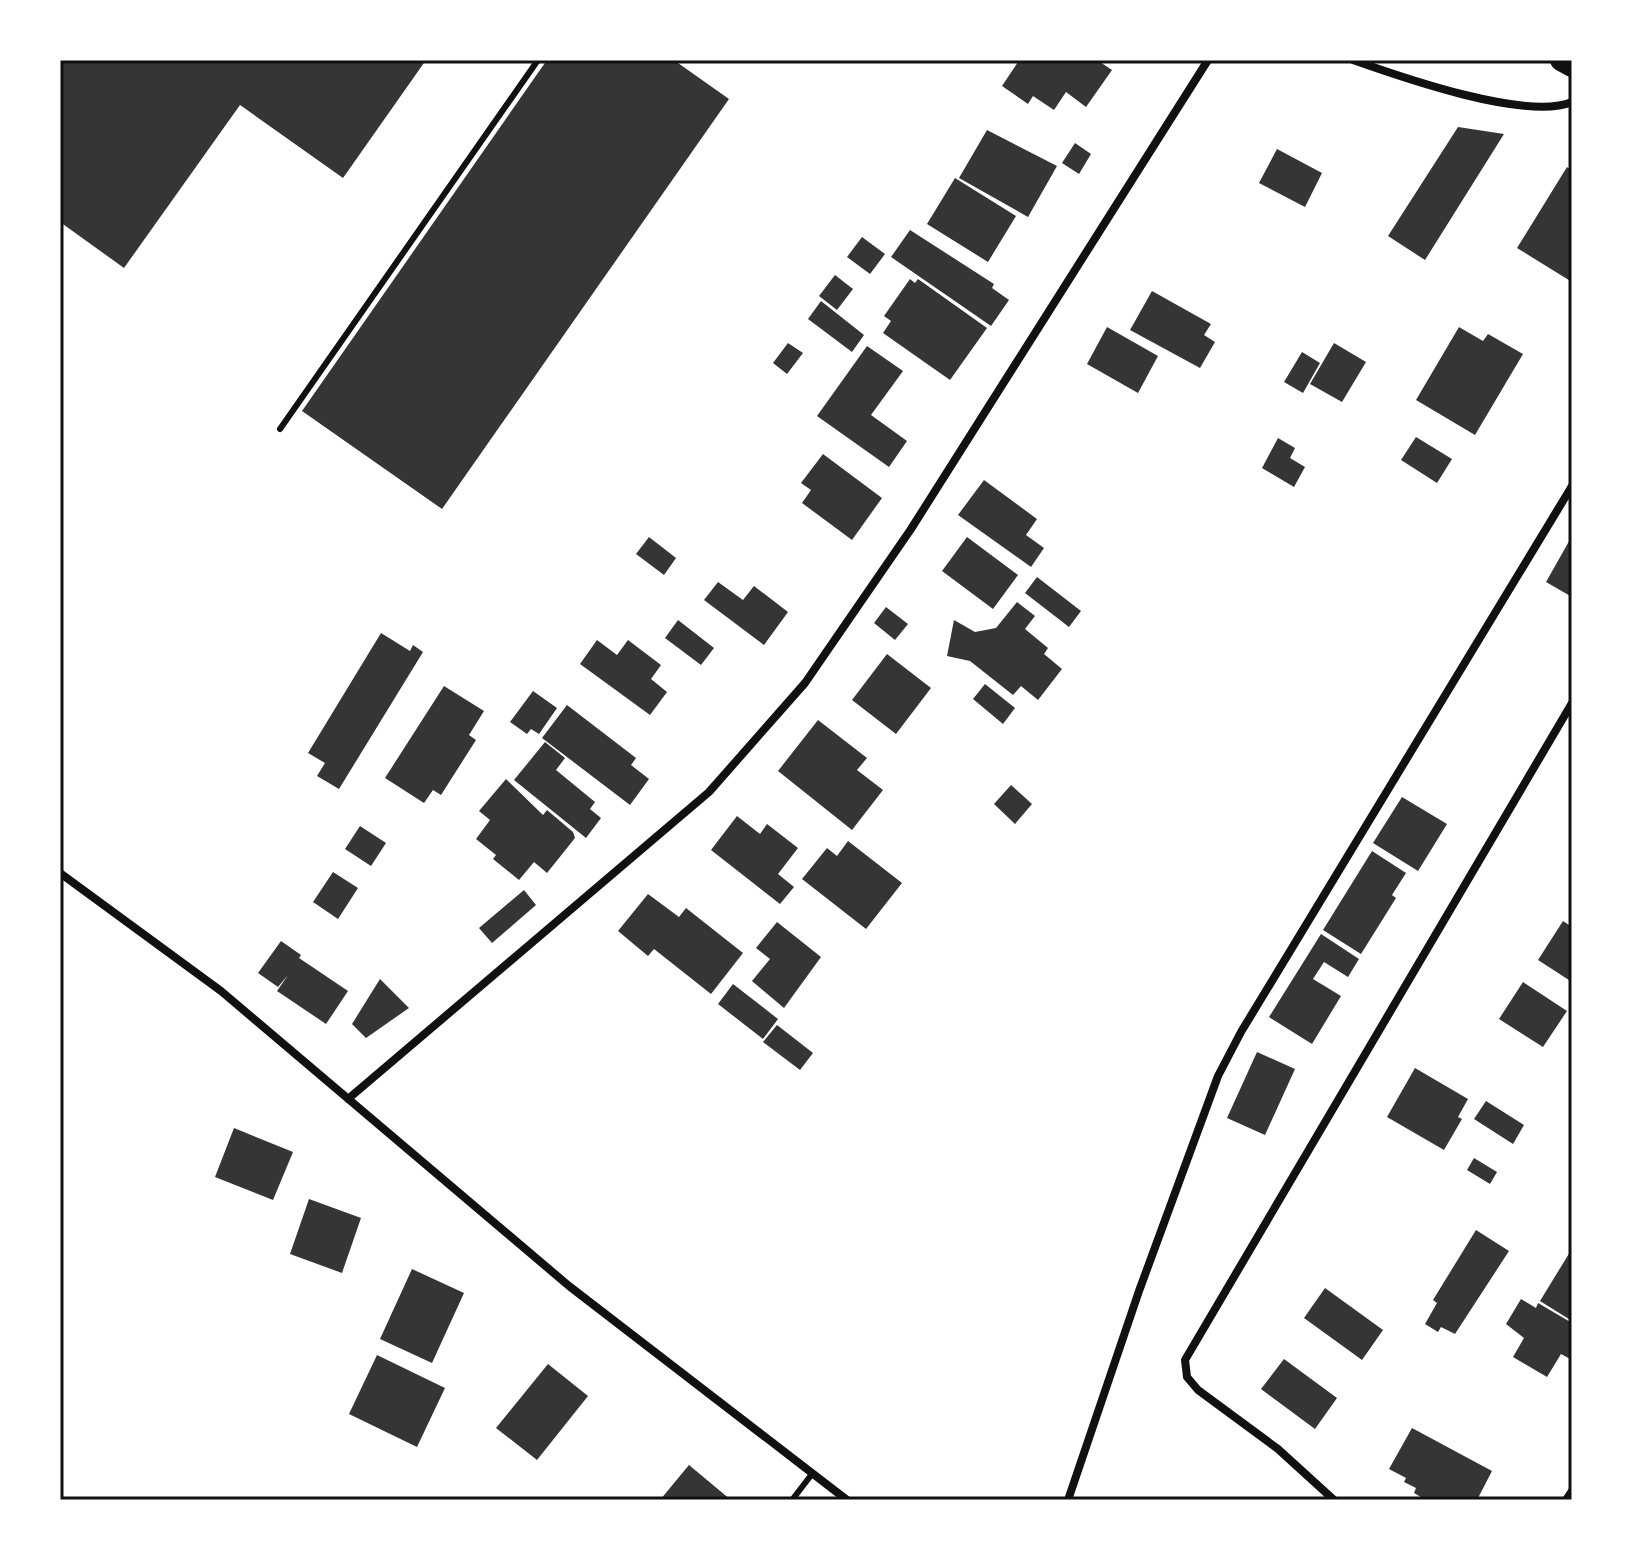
<svg xmlns="http://www.w3.org/2000/svg" width="1632" height="1560" font-family="'Asap Condensed',sans-serif">
<rect width="100%" height="100%" fill="#fff"/>
<path fill="#353535" d="M60 60H426L343 178 240 105 124 268 60 222Z
M547 60H680L678 63 729 99 442 509 302 411Z
M1016 60H1097L1112 70 1086 107 1066 92 1054 110 1033 96 1028 104 1002 86 1018 62Z
M1458 127 1504 134 1425 260 1388 236Z
M987 130 1057 166 1028 217 959 178Z
M1075 143 1091 154 1079 174 1062 163Z
M1277 149 1322 173 1305 207 1259 183Z
M1567 167 1572 171V282L1517 248Z
M955 178 1016 216 988 262 927 224Z
M910 230 994 284 992 288 1009 300 991 326 891 257Z
M862 237 885 254 870 274 847 257Z
M835 275 853 289 837 310 819 296Z
M910 279 915 283 918 279 987 328 950 380 883 333 891 321 884 316Z
M1152 291 1211 324 1204 335 1215 342 1200 368 1130 330Z
M821 301 864 335 852 352 808 319Z
M1107 327 1158 356 1138 393 1087 364Z
M1459 327 1483 341 1488 334 1523 354 1475 435 1416 400Z
M788 343 803 353 787 374 773 363Z
M1334 343 1366 362 1342 402 1310 384Z
M867 346 903 371 871 415 907 441 889 467 817 416Z
M1302 352 1320 363 1303 393 1284 382Z
M1416 437 1452 459 1437 483 1401 460Z
M1278 438 1295 448 1290 458 1305 467 1294 487 1262 468Z
M823 454 882 498 852 540 802 503 811 490 801 483Z
M984 480 1037 519 1026 535 1044 548 1031 567 958 515Z
M1572 536V597L1546 582Z
M649 537 676 558 664 575 636 554Z
M967 537 1018 575 993 609 942 571Z
M1037 577 1081 611 1069 627 1025 593Z
M718 582 743 600 754 586 788 612 764 645 704 600Z
M1017 602 1035 616 1025 629 1048 648 1044 654 1062 669 1038 700 1021 686 1013 695 970 661 947 656 954 620 975 632 996 628Z
M886 607 908 624 895 640 874 623Z
M678 620 714 648 701 665 665 638Z
M381 633 410 651 413 645 423 652 339 789 317 776 325 763 308 753Z
M597 640 617 655 628 640 661 665 651 679 667 692 650 715 580 664Z
M887 654 931 688 896 734 852 700Z
M985 684 1015 708 1003 724 973 699Z
M444 686 484 711 469 735 476 740 441 795 433 790 424 803 385 778Z
M533 691 557 708 539 734 531 729 527 734 510 722Z
M567 705 636 758 631 765 649 779 630 805 542 738Z
M818 720 867 758 857 770 883 790 852 830 778 771Z
M545 742 565 758 556 770 595 802 590 809 601 818 586 838 514 780Z
M506 779 543 815 547 810 573 832 575 838 547 873 534 862 519 880 493 859 496 855 476 839 490 820 479 811Z
M1011 785 1032 804 1015 824 994 804Z
M1402 797 1447 824 1418 871 1373 843Z
M737 816 760 834 767 824 798 848 778 874 794 887 780 904 711 850Z
M360 826 386 843 371 866 345 849Z
M848 841 902 883 866 929 802 879 827 848 837 856Z
M1372 851 1406 873 1392 895 1396 898 1361 954 1323 930Z
M333 872 358 888 338 919 313 902Z
M524 890 536 905 492 943 479 928Z
M648 894 679 917 686 908 743 953 711 994 654 949 648 956 618 931Z
M1563 921 1572 927V982L1538 960Z
M777 922 821 957 784 1008 752 981 770 959 756 948Z
M1321 934 1359 959 1348 977 1324 962 1313 979 1341 996 1312 1044 1269 1017Z
M281 941 301 955 299 958 348 991 326 1024 277 991 288 975 278 987 258 973Z
M380 979 409 1008 366 1038 352 1024Z
M1523 982 1567 1011 1543 1047 1499 1019Z
M733 984 778 1019 763 1039 718 1004Z
M777 1025 813 1053 800 1070 763 1042Z
M1257 1052 1295 1069 1265 1135 1227 1118Z
M1415 1068 1468 1099 1458 1117 1462 1119 1444 1150 1387 1117Z
M1486 1101 1524 1125 1513 1144 1474 1119Z
M234 1128 293 1152 273 1200 215 1177Z
M1474 1158 1497 1172 1490 1184 1467 1170Z
M309 1199 361 1218 342 1273 290 1254Z
M1476 1230 1509 1251 1455 1334 1441 1327 1438 1332 1425 1324 1437 1303 1433 1300Z
M1570 1252 1572 1253V1321L1540 1301Z
M412 1269 464 1293 432 1363 380 1339Z
M1325 1288 1383 1330 1362 1360 1304 1318Z
M1521 1299 1536 1308 1538 1303 1572 1323V1360L1561 1354 1547 1377 1513 1357 1524 1338 1506 1324Z
M377 1355 445 1388 417 1447 349 1414Z
M1284 1359 1337 1398 1315 1429 1261 1389Z
M548 1364 588 1396 537 1460 496 1428Z
M1412 1428 1492 1471 1477 1500H1426L1414 1493 1416 1488 1404 1482 1406 1478 1389 1469Z
M689 1465 731 1500H660Z"/>
<g fill="none" stroke-linecap="round" stroke-linejoin="round">
<path stroke="#111" stroke-width="6" d="M280 429 538 60
M792 1500 812 1474"/>
<path stroke="#111" stroke-width="8" d="M1353 60C1401 77 1526 121 1572 102
M60 873 221 991 569 1286 847 1500
M348 1099 709 792 805 683 911 529 1208 60
M1068 1500 1139 1291 1218 1076 1241 1032 1572 486
M1334 1500 1278 1449 1198 1390 1187 1377 1185 1360 1572 703
M1566 1500 1572 1491"/>
<path stroke="#111" stroke-width="22" d="M1561 60 1572 66"/>
</g>
<rect width="1632" height="1560" fill="none" stroke="#ffffff" stroke-width="124"/>
<rect x="62" y="62" width="1508" height="1436" fill="none" stroke="#111" stroke-width="3"/>
</svg>
